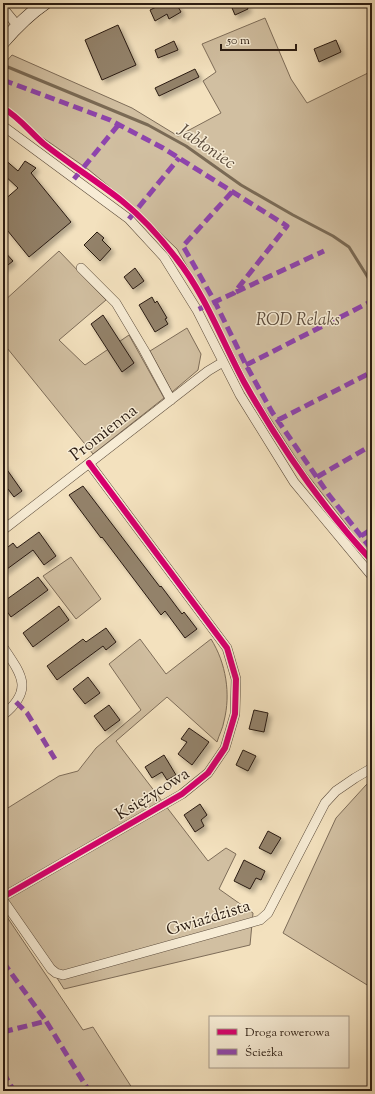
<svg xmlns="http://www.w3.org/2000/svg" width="375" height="1094" font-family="'Sorts Mill Goudy',serif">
<defs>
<filter id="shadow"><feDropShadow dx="3.5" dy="3.5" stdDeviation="2" flood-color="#0004"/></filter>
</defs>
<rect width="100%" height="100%" fill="#f3e1be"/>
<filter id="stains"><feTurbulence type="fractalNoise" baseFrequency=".005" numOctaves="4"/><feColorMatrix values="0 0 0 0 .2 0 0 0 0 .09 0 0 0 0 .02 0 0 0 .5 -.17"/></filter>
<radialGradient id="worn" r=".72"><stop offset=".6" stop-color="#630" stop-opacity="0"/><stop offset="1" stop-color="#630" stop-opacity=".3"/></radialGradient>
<path fill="#d1bfa1" stroke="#7e6d59" d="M265 18 291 79 307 103 372 71V559L351 537 349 528 303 469 250 387 211 308 177 249 128 202 89 170 3 110V65L12 55 132 108 178 136 221 113 203 81 216 72 202 44Z
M59 251 106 300 59 340 85 365 129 335 164 398 93 454 3 343V302Z
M187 328 201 354 198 370 172 392 150 351Z
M71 557 101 599 76 619 43 576Z
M140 639 166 674 211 639C226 663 231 694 224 721 223 728 219 735 217 742L167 697 116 741 208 861 226 848 236 854 219 889 253 913 250 945 64 989 3 893V811L59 776 78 771 96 748 141 710 109 664Z
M372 781V988L283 933 336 818 366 785Z
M3 911 83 1030 93 1027 134 1091H3Z"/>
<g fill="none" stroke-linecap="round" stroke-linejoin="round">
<path stroke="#7a6a55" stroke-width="3" d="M3 65 148 125 186 146 241 185 293 215 333 236 349 247 372 284"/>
</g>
<path fill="#93826b" stroke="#2a1b11" filter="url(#shadow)" d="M164 3H168L170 6 176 3 181 12 169 19 167 14 155 21 150 10Z
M230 3H246L248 9 235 15Z
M118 25 136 65 102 80 85 40Z
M336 40 341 52 319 62 314 49Z
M174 41 178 50 158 58 155 50Z
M195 69 199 77 159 96 155 88Z
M3 158 18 171 25 161 36 168 31 173 71 222 29 257 3 225V218L8 213 3 207V201L18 188 3 174Z
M97 232 104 238 102 240 111 249 100 261 84 245Z
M3 250 13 261 3 269Z
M135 268 144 281 133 289 124 277Z
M152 297 155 303 157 301 167 318 165 319 168 324 155 332 139 305Z
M103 315 134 363 122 372 91 324Z
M3 464 22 491 14 497 8 489 3 492Z
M83 486 160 587 161 586 182 614 184 612 197 629 185 638 165 611 161 615 102 537 101 538 69 495Z
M39 532 56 556 44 565 33 550 3 572V551L13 543 17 548Z
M38 577 48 590 11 617 3 606V602Z
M59 606 69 620 33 647 23 633Z
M106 628 116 642 106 650 103 646 57 680 47 666 83 639 86 642Z
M88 677 100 693 85 704 73 689Z
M109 705 120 720 105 731 94 716Z
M254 710 268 713 264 732 249 729Z
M189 728 209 742 192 765 178 754 187 742 181 739Z
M243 750 256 756 248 771 236 765Z
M164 755 176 775 167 780 162 772 152 778 145 767Z
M200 804 207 815 201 820 204 826 195 832 184 815Z
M268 831 281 838 271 854 259 848Z
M244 860 265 871 261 880 256 878 250 889 234 881Z"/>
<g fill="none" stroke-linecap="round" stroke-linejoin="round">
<defs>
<path id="street" d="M3 8 17 25
M3 126 129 219 164 257 197 310 240 395 294 482 372 576
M81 268 116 303 144 350 171 400
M3 530 208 371 223 362
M3 647C22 675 34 690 3 715
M3 897 182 794 208 773 225 748 235 714 236 679 227 648 89 463
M3 900 51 969 56 973 63 975 260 920 268 913 325 803 336 791 355 778 372 768"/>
<path id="secondary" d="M3 42C16 27 29 14 45 3"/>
</defs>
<use href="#street" stroke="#5c4c3c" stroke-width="10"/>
<use href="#secondary" stroke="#2a1b11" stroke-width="14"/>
<use href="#street" stroke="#f7ecd5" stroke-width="9"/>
<use href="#secondary" stroke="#f7ecd5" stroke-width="13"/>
<path stroke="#8e44ad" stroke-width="5" stroke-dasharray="10 5" stroke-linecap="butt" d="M3 80 110 120 163 148 287 226 234 293 197 310
M74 179 119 124
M232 192 183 246 215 302 246 365 272 412 329 495 372 550
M129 219 179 158
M236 292 324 251
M246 365 372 301
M278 420 372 372
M317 477 372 445
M361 536 372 529
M16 702 27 713 55 759
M3 962 46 1021
M3 1032 46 1021 89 1091
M3 1072 14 1091"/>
<defs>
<path id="cycleway" d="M3 108C19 117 30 132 44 144 69 164 97 181 122 201 142 217 160 237 176 258 205 294 222 341 244 382 280 446 322 507 372 561
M3 897 182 794 208 773 225 748 235 714 236 679 227 648 89 463"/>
</defs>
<use href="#cycleway" stroke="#f7ecd5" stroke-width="8"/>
<use href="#cycleway" stroke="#d6006c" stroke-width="6"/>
</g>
<g text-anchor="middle" stroke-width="3" stroke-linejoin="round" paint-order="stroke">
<g font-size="17" font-style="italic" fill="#5c4c3c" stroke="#f7ecd5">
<text x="298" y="325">ROD Relaks</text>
</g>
<g font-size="17" fill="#2a1b11" stroke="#f7ecd5">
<text transform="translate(103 432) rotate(-38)" y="6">Promienna</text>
<text transform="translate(152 793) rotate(-32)" y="6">Księżycowa</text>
<text transform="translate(208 917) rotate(-17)" y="6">Gwiaździsta</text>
</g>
<g font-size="18" font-style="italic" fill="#5f4f3f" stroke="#f7ecd5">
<text transform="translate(207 146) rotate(34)" y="6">Jabłoniec</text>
</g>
</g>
<rect width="375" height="1094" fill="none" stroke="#f3e1be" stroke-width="16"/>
<rect x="4" y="4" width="367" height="1086" fill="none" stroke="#2a1b11" stroke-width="2"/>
<rect x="8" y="8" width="359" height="1078" fill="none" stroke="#2a1b11"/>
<rect x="209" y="1016" width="140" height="52" fill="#f7ecd5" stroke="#a59887"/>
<rect x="217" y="1029" width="20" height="6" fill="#d6006c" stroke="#a59887"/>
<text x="245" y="1036" font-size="12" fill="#2a1b11">Droga rowerowa</text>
<rect x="217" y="1049" width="20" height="6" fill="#8e44ad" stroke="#a59887"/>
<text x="245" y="1056" font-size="12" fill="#2a1b11">Ścieżka</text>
<path d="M221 44v6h75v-6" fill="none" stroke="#2a1b11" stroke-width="2"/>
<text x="227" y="44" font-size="12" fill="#2a1b11" stroke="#f7ecd5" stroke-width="3" paint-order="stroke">50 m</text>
<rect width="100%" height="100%" filter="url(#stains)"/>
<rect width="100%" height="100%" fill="url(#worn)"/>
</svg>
